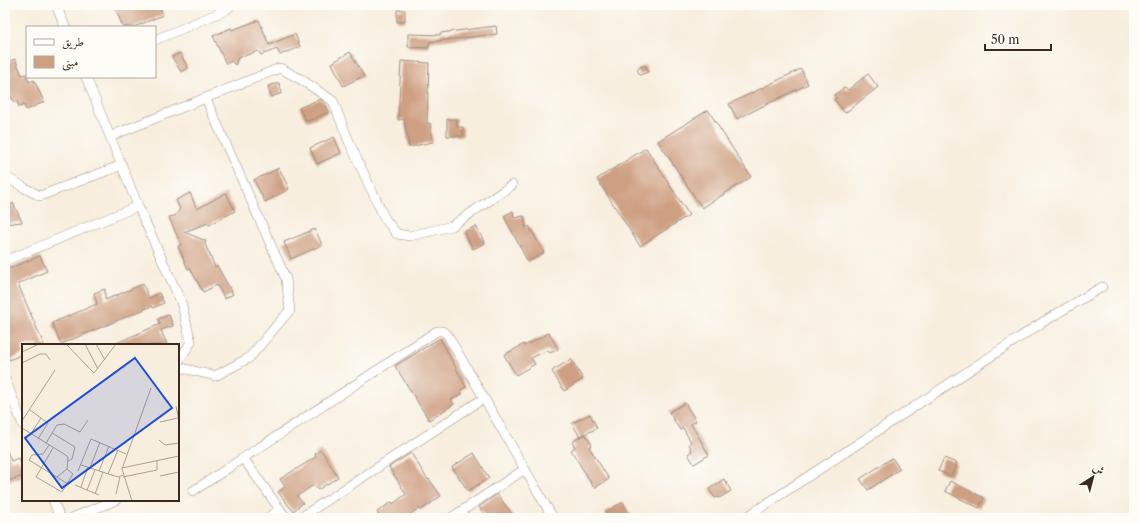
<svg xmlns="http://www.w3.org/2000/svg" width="1139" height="523" font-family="'Libre Caslon Text',Amiri,serif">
<rect width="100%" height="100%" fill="#fdfcf7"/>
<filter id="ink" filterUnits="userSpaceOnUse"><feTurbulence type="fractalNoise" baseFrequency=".025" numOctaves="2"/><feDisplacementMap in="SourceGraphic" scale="8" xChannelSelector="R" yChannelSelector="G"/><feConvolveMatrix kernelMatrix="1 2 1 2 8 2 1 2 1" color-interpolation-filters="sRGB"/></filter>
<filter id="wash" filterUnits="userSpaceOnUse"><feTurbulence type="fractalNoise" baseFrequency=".012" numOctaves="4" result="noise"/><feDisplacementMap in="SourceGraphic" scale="16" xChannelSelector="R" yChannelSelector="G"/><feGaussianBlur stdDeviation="0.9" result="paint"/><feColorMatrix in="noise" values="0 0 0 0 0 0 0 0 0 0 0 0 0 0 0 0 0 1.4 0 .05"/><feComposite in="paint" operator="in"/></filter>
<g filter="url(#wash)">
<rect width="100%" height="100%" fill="#f8eede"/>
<g id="blocks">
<path fill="#ce9f81" d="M114 5H159L163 15 134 27H123Z
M397 10H405V22H397Z
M259 20 269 45 295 34 300 47 280 55 277 49 261 55 258 51 238 58 235 65 231 61 226 64 213 36 231 28 232 30Z
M496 26 497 34 429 42V48L408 47V34L440 35V33Z
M350 52 364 76 343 86 332 63Z
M180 53 188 68 181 72 172 57Z
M15 59 22 75 26 74 29 82 34 80 44 102 26 110 24 105 19 107 17 101 14 102 5 83V63Z
M401 61 429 63 427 124 430 123 433 142 409 147 404 119 398 120Z
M645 65 648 72 640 75 637 69Z
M801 69 808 84 737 119 729 104Z
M868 74 878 87 845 113 834 99 837 98 834 95 845 87 848 90Z
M279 83 282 93 271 97 268 86Z
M320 99 325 103 329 112 308 121 305 119 299 108Z
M708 110 751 177 702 208 658 141Z
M447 119H457V127H463V136H447Z
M334 137 341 153 317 164 310 148Z
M646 148 689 215 640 246 597 179Z
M279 168 289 189 265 202 254 180Z
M190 193 197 209 226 193 235 211 209 225 208 223 184 232 206 241 205 244 215 267 217 266 233 294 225 299 217 285 203 292 190 268 188 269 178 246 181 245 169 217 175 216 180 209 176 200Z
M13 203 22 222 5 224V210Z
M513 211 514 218 524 216 526 228 529 226 544 253 528 262 504 216Z
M476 226 485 243 473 249 464 232Z
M315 229 322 245 291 259 284 242Z
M40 256 47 271 18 284 44 345H23V354L9 360 5 351V267L9 266 10 268Z
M143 284 149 298 159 293 164 303 153 308 152 306 61 344 52 323 97 304 94 293 105 289V300Z
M169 315 173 326 161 330 167 345H112L160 324 158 319Z
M549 333 558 349 550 353 548 350 531 358 535 364 516 375 504 355 524 344V346Z
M440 338 466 387 461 390 462 394 451 400 454 404 429 420 395 366Z
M571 359 583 379 564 391 552 371Z
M685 403 696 421 691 424 709 455 694 464 688 454 692 451 689 444 691 442 683 428 680 430 669 412Z
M590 414 597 428 580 437 572 423Z
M585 434 592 445 589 447 609 479 594 488 571 450 575 447 572 442Z
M5 446 11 461 18 458 19 462 23 463V476L5 482Z
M321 450 338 477 318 490 314 485 297 496 303 503 293 511 278 492 285 487 280 479 316 457 315 454Z
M411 453 428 480 429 479 441 496 421 510 419 508 405 518H381L377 512 392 502 393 504 406 494 389 467Z
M474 453 489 478 468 491 452 467Z
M892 458 900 469 868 490 860 479Z
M944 458 957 463 951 476 938 471Z
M724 479 731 491 719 498 718 497 715 498 709 489Z
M950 481 984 498 979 508 945 491Z
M497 494 515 518H487L479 507Z
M623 502 630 515 624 518H609L605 512Z"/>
</g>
</g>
<g filter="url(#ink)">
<use href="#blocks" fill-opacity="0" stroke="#9a8c7e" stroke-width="1"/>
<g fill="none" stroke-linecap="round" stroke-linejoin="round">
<defs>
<path id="minor" d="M56 5 65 27
M155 40 226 10 229 7V5
M86 77 138 206 181 302 191 342 178 362
M111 136 280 68 302 80 333 101 350 144 385 219 397 234 410 236 452 226 512 185
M5 178H8L25 188 40 196 122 165
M5 261 138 206
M178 367 215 376 249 358 290 310 286 279 206 99
M5 379 23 425
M243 458 286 518
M193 491 437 331H442L447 334 553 518
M53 500 60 518
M72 518 116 500
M267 518 280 509
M300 518 484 398
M451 518 525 469
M745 518 1043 322 1102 287"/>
</defs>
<use href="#minor" stroke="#9a8c7e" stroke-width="10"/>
<use href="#minor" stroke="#fff" stroke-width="9"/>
</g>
</g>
<g transform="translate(22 344)">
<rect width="157" height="157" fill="#f8eede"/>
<path fill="none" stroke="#aca091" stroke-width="1" d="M44 0 72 29 94 0M63 0 76 25M74 0 83 16M0 8 17 0M0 19 18 10H24L28 16M154 62 157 77M8 66 19 74 9 90M0 77 33 26M138 78 156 74M0 84 42 110 46 113 45 125 51 130 40 148 14 133 31 104M30 89 53 103 50 115 46 117M16 95 26 79 19 74M137 96 143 101 157 99M24 99 35 81 42 80 58 88 66 76M27 101 21 110 10 111 7 116 46 140M59 121 96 133 101 131M68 124 78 98M100 124 157 112M56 127 69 95 104 110M77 127 87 102M86 130 96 106M138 132 157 128M35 133 45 125M101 133 135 126V117M53 141 77 151M59 143 66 123M65 146 73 126M73 150 81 128M94 150 98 133M110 157 100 125 129 44"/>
<path fill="#1d4ed8" fill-opacity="0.15" stroke="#1d4ed8" stroke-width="2" d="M113 14 150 64 40 144 3 94Z"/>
<rect width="157" height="157" fill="none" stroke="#3b2a1e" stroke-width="2"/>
</g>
<rect width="1139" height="523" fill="none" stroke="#fdfcf7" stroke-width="20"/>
<rect x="26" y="26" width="130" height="52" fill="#fdfcf7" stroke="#afa8a0"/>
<rect x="34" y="39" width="20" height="6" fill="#ffffff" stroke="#afa8a0"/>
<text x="62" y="46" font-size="12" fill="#3b2a1e">طريق</text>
<rect x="34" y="56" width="20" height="12" fill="#ce9f81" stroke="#afa8a0"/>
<text x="62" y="66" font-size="12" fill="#3b2a1e">مبنى</text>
<g transform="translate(1093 477) rotate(36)" stroke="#fdfcf7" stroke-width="3" paint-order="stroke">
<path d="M0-3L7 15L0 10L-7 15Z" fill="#3b2a1e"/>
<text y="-6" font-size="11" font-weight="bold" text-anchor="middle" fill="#3b2a1e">ش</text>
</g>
<path d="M985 44v6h66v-6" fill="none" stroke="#3b2a1e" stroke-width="2"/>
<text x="991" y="44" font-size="12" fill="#3b2a1e" stroke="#fdfcf7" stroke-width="3" paint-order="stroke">50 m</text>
</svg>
